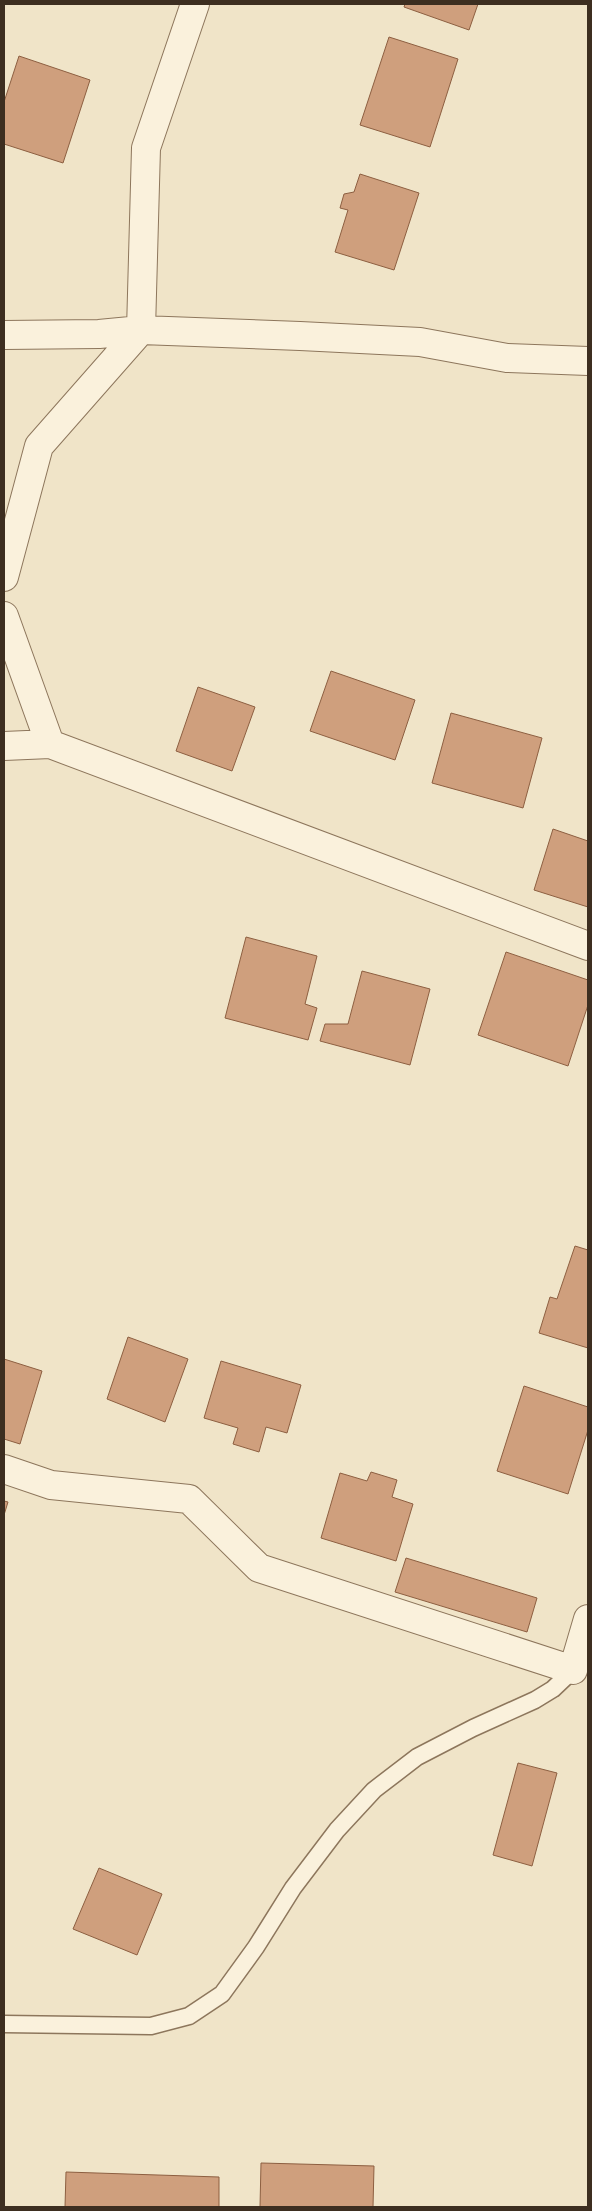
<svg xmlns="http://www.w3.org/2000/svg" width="592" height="2211" font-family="'Libre Baskerville',serif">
<rect width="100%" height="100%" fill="#f0e4c8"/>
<path fill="#cf9f7d" stroke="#8d5f41" d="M405 4H478L469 30 404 7Z
M389 37 458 59 430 147 360 125Z
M19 56 90 80 63 163 4 144V102Z
M360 174 419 193 394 270 335 252 348 210 340 208 344 194 354 192Z
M331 671 415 700 395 760 310 731Z
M198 687 255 707 232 771 176 751Z
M451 713 542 738 523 808 432 783Z
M553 829 588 841V907L534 890Z
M246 937 317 956 305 1004 317 1008 308 1040 225 1018Z
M506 952 588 980V1005L568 1066 478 1035Z
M362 971 430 989 410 1065 320 1041 325 1024H348Z
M575 1246 588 1250V1348L539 1333 550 1297 557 1299Z
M128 1337 188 1359 165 1422 107 1399Z
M4 1359 42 1371 20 1444 4 1439Z
M221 1361 301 1385 287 1433 266 1427 259 1452 233 1444 238 1428 204 1418Z
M524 1386 588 1407V1430L568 1494 497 1471Z
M371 1472 397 1480 392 1497 413 1504 396 1561 321 1538 340 1473 367 1481Z
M4 1501 8 1502 4 1515Z
M406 1558 537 1598 527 1632 395 1592Z
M518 1763 557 1773 532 1866 493 1855Z
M99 1868 162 1894 137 1955 73 1929Z
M261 2163 374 2166 373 2207H260Z
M66 2172 219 2177V2207H65Z"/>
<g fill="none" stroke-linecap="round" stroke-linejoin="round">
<defs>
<path id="lane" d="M4 2024 151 2026 189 2016 222 1994 256 1947 293 1888 337 1830 374 1790 417 1757 473 1728 535 1700 553 1689 573 1670"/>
<path id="street" d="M4 335 99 334 141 330 300 336 420 342 507 358 588 361
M4 577 39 446 141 330 146 148 195 4
M4 616 50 744
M4 746 50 744 588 946
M4 1469 51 1485 189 1499 259 1568 573 1670 588 1619"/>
</defs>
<use href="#lane" stroke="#8d765c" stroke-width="19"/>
<use href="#street" stroke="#8d765c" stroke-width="30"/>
<use href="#lane" stroke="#faf1dc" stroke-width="16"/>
<use href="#street" stroke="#faf1dc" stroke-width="28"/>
</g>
<rect width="592" height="2211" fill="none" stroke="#3d2e20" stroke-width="10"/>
</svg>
